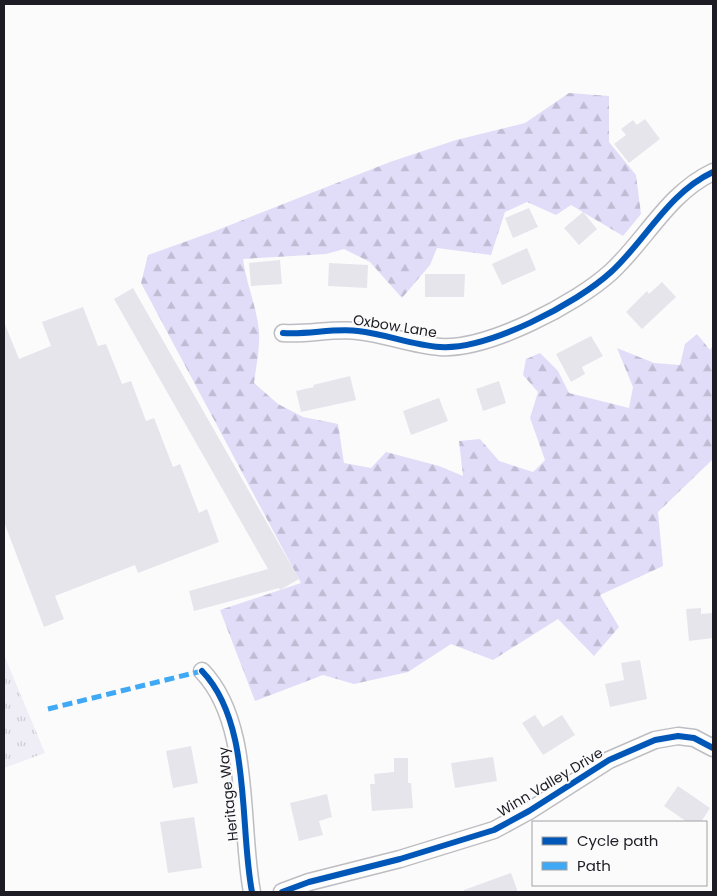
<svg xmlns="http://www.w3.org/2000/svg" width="717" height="896" font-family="Poppins,sans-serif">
<defs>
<pattern id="forest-firs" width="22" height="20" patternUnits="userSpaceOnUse" patternTransform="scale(1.25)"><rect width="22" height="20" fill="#e1dcf8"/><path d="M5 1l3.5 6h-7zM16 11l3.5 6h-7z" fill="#c1bcd4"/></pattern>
<pattern id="park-tufts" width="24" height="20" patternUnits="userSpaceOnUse" patternTransform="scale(1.25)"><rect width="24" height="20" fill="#efeef7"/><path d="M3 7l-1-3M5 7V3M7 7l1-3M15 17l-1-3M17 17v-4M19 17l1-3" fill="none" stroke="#ccccd4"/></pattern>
</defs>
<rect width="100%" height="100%" fill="#fbfbfb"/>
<path fill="url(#forest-firs)" d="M569 93 609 96V142L636 175 641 214 623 236 571 205 556 215 527 202 505 212 491 255 437 248 430 265 402 298 370 262 344 249 326 254 243 259C246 283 257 307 259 332 260 348 256 367 254 383L278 404 303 417 338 424 344 463 371 468 386 452 439 466 463 476 459 441 480 439 499 461 533 472 545 460 530 418 538 392 523 375 526 359 540 353 558 371 569 393 629 408 633 387 617 348 654 363 680 365 685 344 697 334 710 350 713 346V459L658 512 663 566 600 595 619 627 594 656 558 619 493 660 451 644 408 672 354 684 323 675 255 701 220 610 301 583 141 283 148 255 215 231 390 162 456 140 525 123Z"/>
<path fill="url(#park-tufts)" d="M4 655 45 753 4 768Z"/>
<path fill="#e6e5ec" d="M645 119 660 139 629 163 614 144 626 135 621 129 633 120 637 125Z
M529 208 538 227 513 238 505 218Z
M583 212 597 229 579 245 564 228Z
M527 248 536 270 502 285 492 264Z
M280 260 282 284 251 286 249 263Z
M329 263 368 265 367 288 328 286Z
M425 274H465L464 297H425Z
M662 282 676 297 642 329 626 312 647 291 649 294Z
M133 288 299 579 280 590 279 588 194 611 189 591 268 569 114 299Z
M83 307 98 346 106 344 122 384 131 381 146 421 154 418 173 467 180 464 199 513 207 509 219 542 138 573 135 565 55 596 64 619 44 627 4 522V322L19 359 51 346 42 322Z
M591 336 603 356 582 367 585 374 571 382 556 354Z
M350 376 356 400 301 412 296 391 314 387 313 385Z
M499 381 506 403 483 411 476 389Z
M439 398 448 421 411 435 403 411Z
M701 608V614L713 613V638L689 641 686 609Z
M640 660 647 699 610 707 605 684 624 680 621 663Z
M535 715 543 727 562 715 575 735 543 755 522 723Z
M191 746 198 783 173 788 166 751Z
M493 757 497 781 455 788 451 763Z
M394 758H408V783H411L413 808 372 811 370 784H375L374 774 394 772Z
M678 786 710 808 701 822H687L664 806Z
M327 794 332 817 319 821 323 835 299 841 290 803Z
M194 817 202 868 168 873 160 822Z
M511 873 518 892H464V890Z"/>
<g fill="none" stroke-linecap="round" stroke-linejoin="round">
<defs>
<path id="minor" d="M283 333C308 335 333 328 358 331 386 334 412 345 440 347 488 350 576 304 611 272 646 240 668 193 713 172
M202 671C252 723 239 825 252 892
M282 892 309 882 400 859 494 830 529 811 609 760 655 740 678 736 694 738 713 748"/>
</defs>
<use href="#minor" stroke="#bebdc2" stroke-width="19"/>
<use href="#minor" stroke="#fefefe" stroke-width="16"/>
<path stroke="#3fa9f5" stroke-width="5" stroke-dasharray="10 5" stroke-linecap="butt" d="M48 709 202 671"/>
<defs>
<path id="cycleway" d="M283 333C308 335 333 328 358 331 386 334 412 345 440 347 488 350 576 304 611 272 646 240 668 193 713 172
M202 671C252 723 239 825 252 892
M282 892 309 882 400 859 494 830 529 811 609 760 655 740 678 736 694 738 713 748"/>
</defs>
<use href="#cycleway" stroke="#fbfbfb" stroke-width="9"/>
<use href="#cycleway" stroke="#0057b8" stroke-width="6"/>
</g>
<g text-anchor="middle" stroke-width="4" stroke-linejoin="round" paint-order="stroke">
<g font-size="14" fill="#1d1c25" stroke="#fbfbfb">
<text transform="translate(395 326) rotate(9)" y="5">Oxbow Lane</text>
<text transform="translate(550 782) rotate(-31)" y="5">Winn Valley Drive</text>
<text transform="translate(228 794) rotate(-96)" y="5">Heritage Way</text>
</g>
</g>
<rect width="717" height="896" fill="none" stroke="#1d1c25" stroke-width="10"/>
<rect x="532" y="821" width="175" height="65" fill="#fbfbfb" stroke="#a2a2a5"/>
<rect x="542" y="837" width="25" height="8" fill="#0057b8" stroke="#a2a2a5"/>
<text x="577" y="846" font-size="15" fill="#1d1c25">Cycle path</text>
<rect x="542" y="862" width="25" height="8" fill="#3fa9f5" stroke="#a2a2a5"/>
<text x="577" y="871" font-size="15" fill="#1d1c25">Path</text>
</svg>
